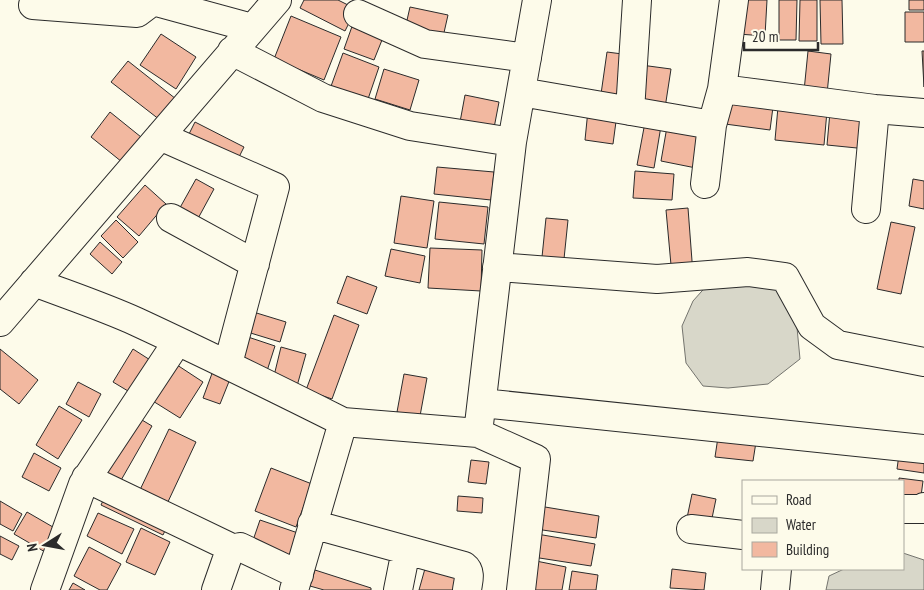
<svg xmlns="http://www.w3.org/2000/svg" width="924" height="590" font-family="'PT Sans Narrow',sans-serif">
<rect width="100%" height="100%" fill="#fdfbea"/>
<path fill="#d8d7c9" stroke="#74746e" d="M710 282 779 287 796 317 800 359 768 384 728 388 703 386 686 363 682 326 693 301Z
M903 553 924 560V590H826L829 576 844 569H903Z"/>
<path fill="#f2b8a0" stroke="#2b2b2b" d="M304 0H338L356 9 345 31 300 8Z
M740 0H767L765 36 738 34Z
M779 0H797L796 40H779Z
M800 0H817V41H799Z
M820 0H842L843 44H821Z
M909 0H924V10H909Z
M410 7 448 15 443 37 405 29Z
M905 12H924V42H905Z
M291 16 341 37 324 80 274 59Z
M355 18 386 30 374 60 344 49Z
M161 34 196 57 176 89 140 65Z
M808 51 831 54 827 94 804 91Z
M922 51H924V87Z
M607 52 630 55 623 104 600 101Z
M343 53 379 67 367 102 330 89Z
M128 61 176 99 160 120 111 82Z
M641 65 671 69 665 108 636 104Z
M384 69 419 80 410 110 375 99Z
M465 95 499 102 494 128 460 122Z
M728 101 773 107 770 130 725 124Z
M778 107 827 111 824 145 775 140Z
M588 110 617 114 613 144 585 140Z
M110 112 141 137 122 162 91 137Z
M830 112 870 116 867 149 827 145Z
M646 117 662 120 654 168 637 165Z
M668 121 703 128 696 168 661 161Z
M195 122 244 147 235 165 186 140Z
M437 167 494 172 491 200 434 194Z
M635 171 674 174 672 200 633 198Z
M196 179 214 189 195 224 177 213Z
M913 179 924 181V209L909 206Z
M145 185 166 204 139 236 117 217Z
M401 196 434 201 427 248 394 243Z
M439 202 488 207 484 244 435 239Z
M688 208 693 274 672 276 666 210Z
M546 218 568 220 564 259 542 257Z
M116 220 138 242 123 258 101 236Z
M891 222 915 227 901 294 877 289Z
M100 242 122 262 112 274 90 254Z
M430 248 482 250 481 291 428 288Z
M391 249 425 256 420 283 385 276Z
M347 276 377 287 367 314 337 303Z
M250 311 286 322 280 342 244 331Z
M334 315 359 325 332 399 306 390Z
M248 337 275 346 266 374 238 364Z
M281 347 306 354 297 386 273 380Z
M0 349 38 380 19 404 0 389Z
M133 349 158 365 138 397 113 382Z
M171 361 203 382 180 418 148 398Z
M214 368 232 374 220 404 203 398Z
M404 374 427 378 420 416 397 412Z
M78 382 101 394 89 417 66 404Z
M59 406 82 420 58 459 36 445Z
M132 414 152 426 116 489 96 477Z
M169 429 196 442 166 506 138 494Z
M718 437 756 442 753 461 715 457Z
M900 447 924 451V473L897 469Z
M34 453 61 468 49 491 22 477Z
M471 460 489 462 486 484 468 482Z
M271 468 312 484 296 527 255 511Z
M899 478 923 481 920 504 903 502V481H899Z
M108 490 170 520 163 535 101 505Z
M692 494 716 499 711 523 687 518Z
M458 496 483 498 482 513 457 511Z
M0 501 22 514 13 531 0 524Z
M539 506 599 516 596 538 536 529Z
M27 512 65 534 52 556 14 534Z
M98 513 134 529 122 554 87 536Z
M260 520 298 533 287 565 249 552Z
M141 528 170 542 155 575 126 562Z
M537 534 595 544 591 566 533 557Z
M0 536 19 546 12 560 0 554Z
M89 547 121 564 107 590H100L74 576Z
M531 560 566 567 562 590H534Z
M426 565 461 574 456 590H419Z
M672 569 706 573 704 590 670 588Z
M315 570 371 588V590H324L310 586Z
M572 571 598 575 596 590H569Z
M73 583 85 590H69Z"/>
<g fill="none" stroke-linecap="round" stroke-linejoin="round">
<defs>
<path id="minor" d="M33 5 137 13 153 1 252 28
M358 14 425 44 527 58
M232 51 323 98 410 126 512 142
M722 89 875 109 924 113
M521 92 712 125
M630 111 637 0
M160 136 275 187 228 364
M705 184 712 125 722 89 734 0
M866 209 875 109
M171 218 255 264
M497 267 657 279 748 272 785 277 812 326 838 345 924 362
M34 282C68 295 104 307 137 322 206 354 275 388 343 422
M0 322 277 0
M482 403 924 449
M478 433 536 459 521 590
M86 478 234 549
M903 509H924V507
M312 524 464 566C472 572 468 582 467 590
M691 529 743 535
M45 590 83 484 177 342
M216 590 230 550 240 547 299 575
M294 590 343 422 478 433 512 142 537 0
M398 590 406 550
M775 590 777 569"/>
</defs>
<use href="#minor" stroke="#2b2b2b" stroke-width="30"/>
<use href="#minor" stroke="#fdfbea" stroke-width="28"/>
</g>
<rect x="742" y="480" width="162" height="90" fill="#fdfbea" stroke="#a9a89e"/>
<rect x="752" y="496" width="25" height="8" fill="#fdfbea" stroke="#a9a89e"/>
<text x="786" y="505" font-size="15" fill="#2b2b2b">Road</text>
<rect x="752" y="518" width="25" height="15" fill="#d8d7c9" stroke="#a9a89e"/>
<text x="786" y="530" font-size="15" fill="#2b2b2b">Water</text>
<rect x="752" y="542" width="25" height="15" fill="#f2b8a0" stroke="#a9a89e"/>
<text x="786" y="555" font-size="15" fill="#2b2b2b">Building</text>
<g transform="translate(45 545) rotate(259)" stroke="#fdfbea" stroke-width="4" paint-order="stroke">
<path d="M0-4L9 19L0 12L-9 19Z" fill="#2b2b2b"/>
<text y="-8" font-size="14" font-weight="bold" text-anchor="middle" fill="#2b2b2b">N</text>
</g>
<path d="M744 42v8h74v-8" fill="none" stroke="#2b2b2b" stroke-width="2.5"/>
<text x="752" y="42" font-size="15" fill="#2b2b2b" stroke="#fdfbea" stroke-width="4" paint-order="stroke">20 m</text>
</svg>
